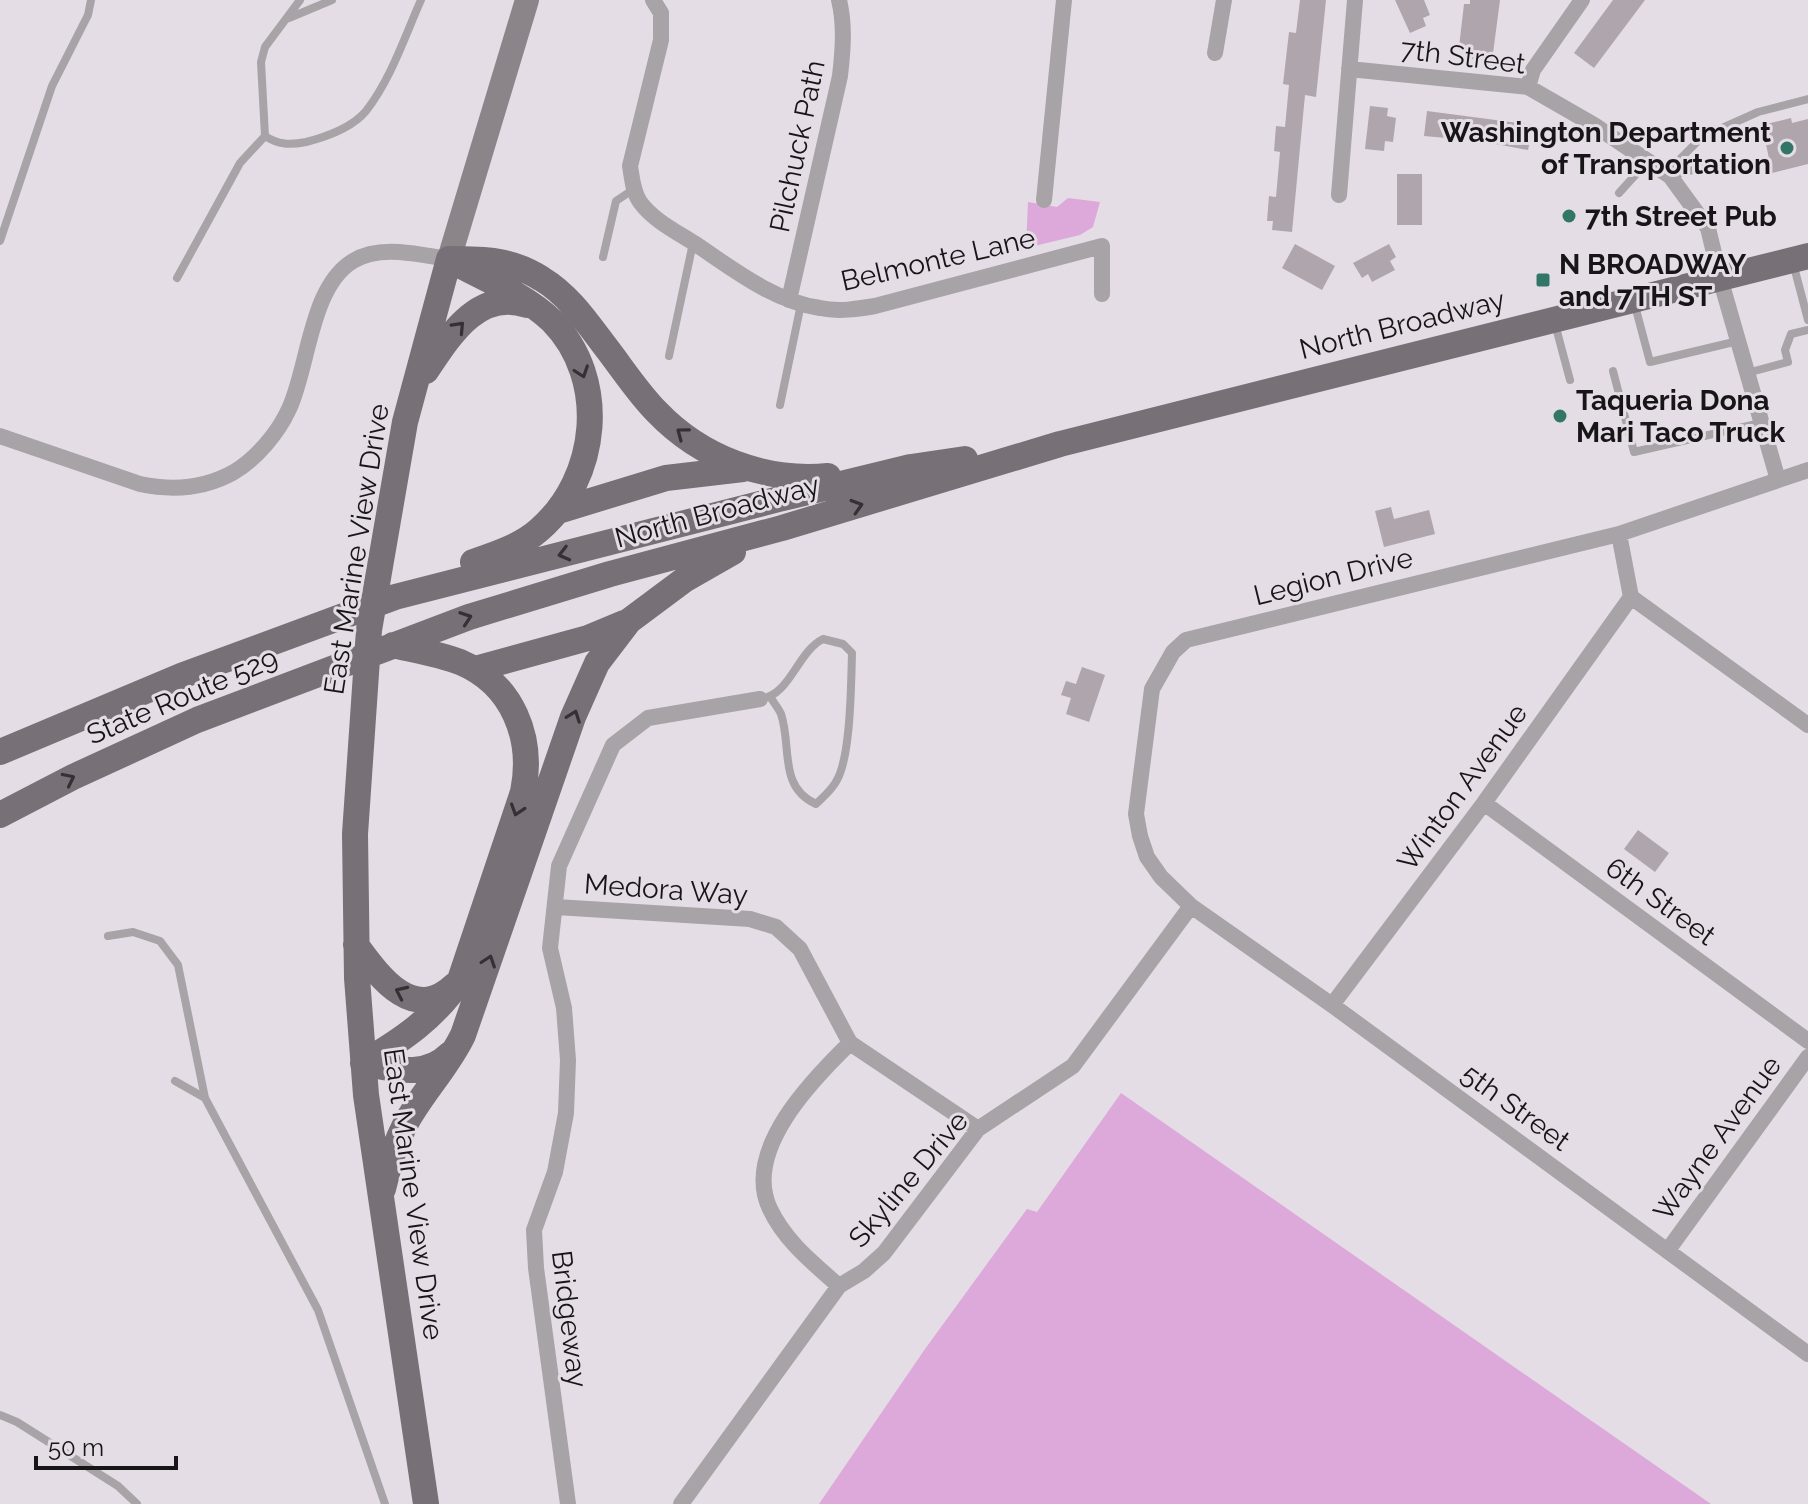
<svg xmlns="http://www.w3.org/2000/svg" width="1808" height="1504" font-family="Raleway,sans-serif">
<rect width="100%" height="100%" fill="#e5dde5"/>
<path fill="#dda8da" d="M1068 198 1100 202 1093 227 1080 235 1026 248 1028 202 1057 207Z
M1121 1093 1711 1504H819L925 1349 1027 1209 1037 1212Z"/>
<path fill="#aea5ad" d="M1300 0H1326L1316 97 1305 95 1292 232 1272 230 1273 221H1267L1269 196 1276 197 1280 152 1274 151 1276 126 1285 127 1289 85 1283 84 1289 32 1296 33Z
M1395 0H1424L1430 15 1423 18 1426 26 1410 33Z
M1470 0H1500L1492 61 1462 58 1463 47H1459L1464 4H1470Z
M1613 0H1645L1594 68 1574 53Z
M1370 106 1388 108 1387 116 1396 118 1393 142 1385 141 1384 151 1365 149Z
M1427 111 1533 125 1528 150 1480 141 1424 136Z
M1791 118 1792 123 1808 119V164L1772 173 1762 125Z
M1397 174H1422V225H1397Z
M1295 244 1335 266 1322 290 1282 268Z
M1389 244 1396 257 1390 261 1395 270 1372 282 1368 274 1362 278 1353 263Z
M1391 507 1394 519 1429 510 1435 534 1384 547 1375 511Z
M1082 667 1105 675 1089 722 1066 714 1071 698 1061 695 1066 681 1076 684Z
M1638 830 1669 853 1655 872 1624 849Z"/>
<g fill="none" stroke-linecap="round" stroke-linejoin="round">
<path stroke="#a7a3a6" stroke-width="8" d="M300 0 265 47 261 62 265 136C278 145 291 145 306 142 326 137 353 127 366 111 391 79 405 36 421 0
M289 18 332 0
M1666 173 1702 137 1758 112 1808 99
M1671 176 1726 161
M1619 193 1648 161
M0 241 52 86 88 15 91 0
M603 257 616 201 634 189
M1793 263 1808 320
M177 278 240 163 265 136
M1634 302 1650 362 1738 341
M1555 324 1570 380
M669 356 693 243
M1613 371 1634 452 1761 423
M1747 373 1788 362 1785 350 1791 334 1808 330
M780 405 801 304
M760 699C790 696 797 652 823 639L843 644 852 653C851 683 851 755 837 780 832 790 824 796 816 804 778 787 792 746 781 714 779 709 774 703 771 698
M108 936 133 932 160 941 178 965 205 1098
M175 1081 205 1098 318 1310 385 1504
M0 1415 17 1422 118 1486 137 1504"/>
<path stroke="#a7a3a6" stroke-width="16" d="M653 0 661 13V40L630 166C632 178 633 192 640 202 653 220 675 231 694 243 733 269 773 301 820 308 839 312 857 309 875 306L1102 246V294
M1215 53 1224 0
M1349 69 1528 87 1594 125 1670 176 1708 228 1720 278 1778 480
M1528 87 1533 70 1582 0
M1339 195 1355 0
M1044 200 1064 0
M789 300 840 76C843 50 845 25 839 0
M0 436 140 484C173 491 204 489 234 472 257 458 278 433 289 409 309 366 310 287 353 261 381 244 419 255 449 259
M1808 470 1619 534 1186 640 1173 652 1152 689 1136 814 1140 836 1147 857 1161 877 1191 906 1332 1005 1808 1354
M1619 534 1631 597 1808 725
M1484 803 1808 1041
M556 907 750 919 776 927 800 949 850 1043 978 1129
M1332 1005 1484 803 1631 597
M1668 1250 1808 1057
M839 1286C813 1263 785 1241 770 1209 742 1151 812 1080 850 1043
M568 1504 536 1268 534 1230 555 1172 566 1113 568 1060 564 1008 550 948 559 866 613 745 648 718 760 699
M681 1504 839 1286 864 1271 884 1253 978 1129 1073 1066 1191 906"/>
<path stroke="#8b858a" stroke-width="24" d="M449 259 527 0"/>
<path stroke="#777076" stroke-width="26" d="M449 259C484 259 511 259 542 279 570 296 588 324 608 350 624 371 639 394 657 412 701 458 765 482 828 476
M452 261C485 279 525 295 552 321 609 379 599 478 539 530 521 546 496 554 473 562
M426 371C449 337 478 288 527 305
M558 511 666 478 743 469
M475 669 588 638 624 623
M0 752 181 676 395 597 779 499 911 467 965 459
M0 815 73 777 197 720 469 617 610 574 782 528 1060 444 1808 256
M356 945C379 976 413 1025 455 985
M363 1063C402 1040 435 1018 460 980L523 792C534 738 513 684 460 662 439 654 415 650 393 645
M363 1063C394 1069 425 1079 450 1054
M383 1189C390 1160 398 1133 415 1108 431 1083 450 1062 463 1035L573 717 597 663 629 621 684 580 733 552
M426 1504 366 1095 357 978 355 834 369 630 405 422 449 259"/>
</g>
<defs><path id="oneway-chevron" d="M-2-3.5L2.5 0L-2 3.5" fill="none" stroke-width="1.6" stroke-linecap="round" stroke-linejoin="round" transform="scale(2)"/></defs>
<g stroke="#343034">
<use href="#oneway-chevron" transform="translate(459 327) rotate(-47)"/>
<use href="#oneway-chevron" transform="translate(582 372) rotate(71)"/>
<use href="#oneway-chevron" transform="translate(682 433) rotate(-143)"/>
<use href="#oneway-chevron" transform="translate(857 506) rotate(-17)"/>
<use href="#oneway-chevron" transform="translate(564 554) rotate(166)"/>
<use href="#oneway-chevron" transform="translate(466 618) rotate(-19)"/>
<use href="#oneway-chevron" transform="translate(574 716) rotate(-70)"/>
<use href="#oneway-chevron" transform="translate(69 779) rotate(-26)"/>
<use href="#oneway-chevron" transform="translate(517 810) rotate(108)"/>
<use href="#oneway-chevron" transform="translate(489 961) rotate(-71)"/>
<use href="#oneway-chevron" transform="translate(401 992) rotate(-155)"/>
</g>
<g fill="#327668" stroke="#e5dde5" stroke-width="3">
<circle cx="1787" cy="148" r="8"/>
<circle cx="1569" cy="216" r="8"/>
<rect x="1535" y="272" width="16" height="16" rx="4"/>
<circle cx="1560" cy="416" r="8"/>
</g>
<g text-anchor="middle" stroke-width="6" stroke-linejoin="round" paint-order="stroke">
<g font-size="28" fill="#181518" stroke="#e5dde5">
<text transform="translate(1463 56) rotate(7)" y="10">7th Street</text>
<text transform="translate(797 146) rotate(-78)" y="10">Pilchuck Path</text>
<text transform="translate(938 259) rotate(-13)" y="10">Belmonte Lane</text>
<text transform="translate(1402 324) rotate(-14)" y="10">North Broadway</text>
<text transform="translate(717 511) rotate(-15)" y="10">North Broadway</text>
<text transform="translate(356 549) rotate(-81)" y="10">East Marine View Drive</text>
<text transform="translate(1333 576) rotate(-14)" y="10">Legion Drive</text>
<text transform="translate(182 696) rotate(-23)" y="10">State Route 529</text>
<text transform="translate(1462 787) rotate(-54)" y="10">Winton Avenue</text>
<text transform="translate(666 889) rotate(4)" y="10">Medora Way</text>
<text transform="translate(1661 901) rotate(36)" y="10">6th Street</text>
<text transform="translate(1516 1107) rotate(36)" y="10">5th Street</text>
<text transform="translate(1717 1138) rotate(-54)" y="10">Wayne Avenue</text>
<text transform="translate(908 1179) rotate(-50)" y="10">Skyline Drive</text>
<text transform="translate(414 1194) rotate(82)" y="10">East Marine View Drive</text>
<text transform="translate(570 1319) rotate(83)" y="10">Bridgeway</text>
</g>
<g font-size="28" font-weight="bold" fill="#181518" stroke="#e5dde5" text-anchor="start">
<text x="1771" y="142" text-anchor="end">Washington Department<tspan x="1771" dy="32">of Transportation</tspan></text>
<text x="1585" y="226">7th Street Pub</text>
<text x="1559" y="274">N BROADWAY<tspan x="1559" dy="32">and 7TH ST</tspan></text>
<text x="1576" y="410">Taqueria Dona<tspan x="1576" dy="32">Mari Taco Truck</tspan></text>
</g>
</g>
<path d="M36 1456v12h140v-12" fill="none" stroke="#181518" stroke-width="4"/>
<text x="48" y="1456" font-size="24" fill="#181518" stroke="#e5dde5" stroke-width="6" paint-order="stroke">50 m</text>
</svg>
